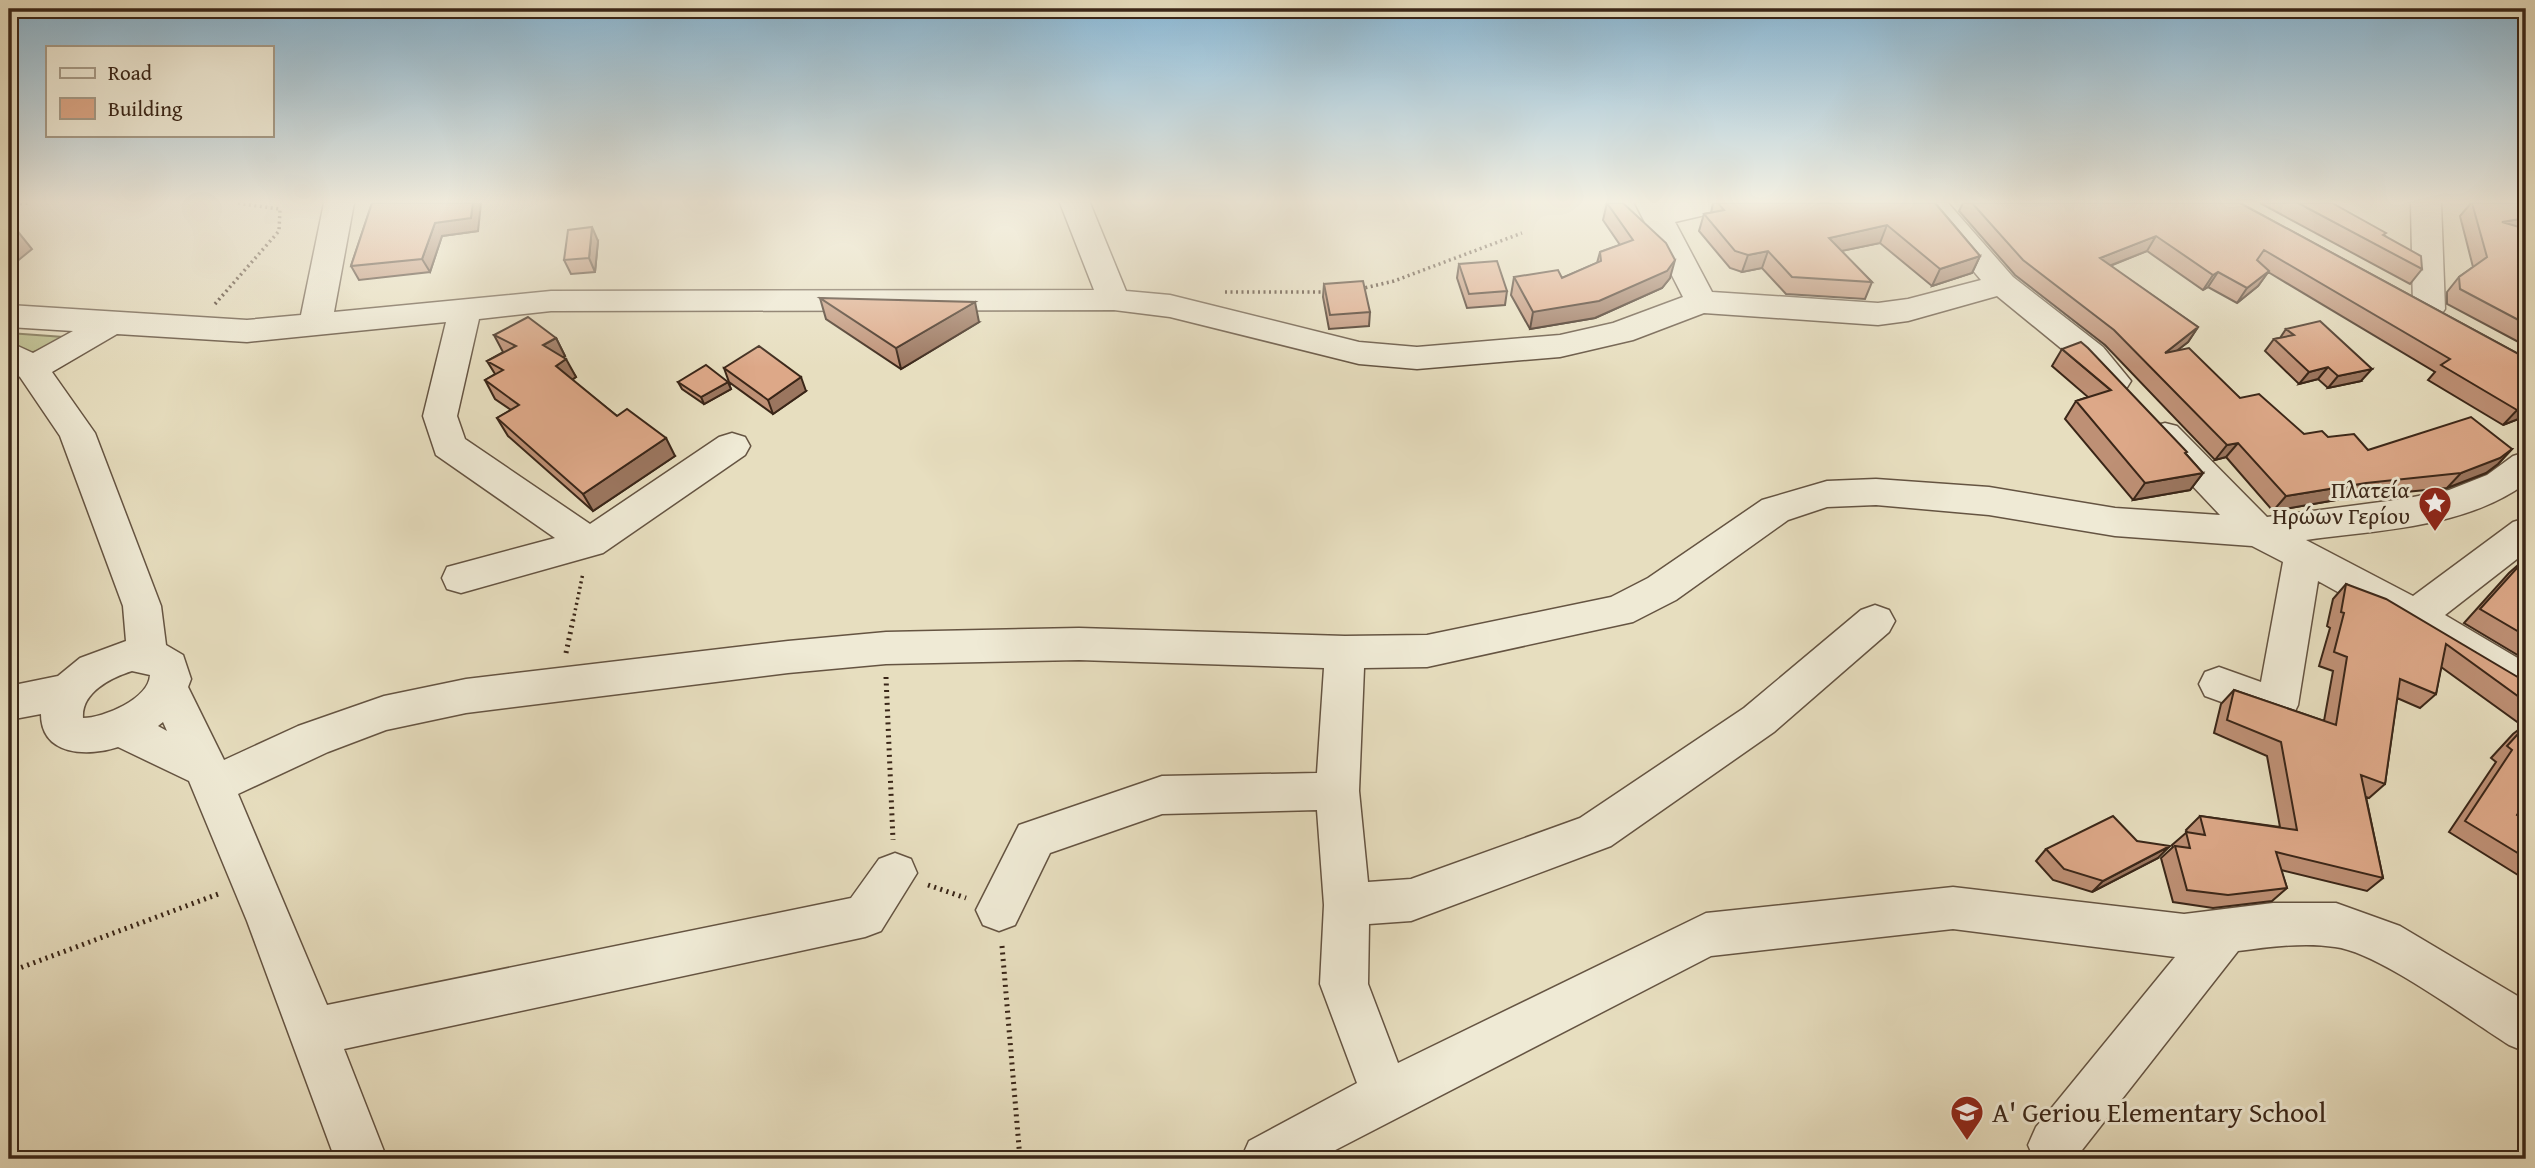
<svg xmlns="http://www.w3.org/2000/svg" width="2535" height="1168" font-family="'Gentium Book Plus',serif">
<rect width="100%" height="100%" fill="#e7debf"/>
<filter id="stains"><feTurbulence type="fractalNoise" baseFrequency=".00286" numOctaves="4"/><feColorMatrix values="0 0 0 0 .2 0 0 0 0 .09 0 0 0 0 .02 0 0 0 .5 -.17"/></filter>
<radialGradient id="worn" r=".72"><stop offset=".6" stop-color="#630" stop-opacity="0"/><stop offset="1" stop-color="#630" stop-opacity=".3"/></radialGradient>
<path fill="#bcbf8e" stroke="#7b7253" stroke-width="2" d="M9 333 64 337C44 348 30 361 9 345Z"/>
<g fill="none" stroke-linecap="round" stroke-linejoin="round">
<defs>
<path id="minor" d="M324 203H354L334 312 551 291 1094 290 1060 203H1090L1126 291 1170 295 1359 342 1417 347 1560 335 1613 323 1683 297 1635 203H1735L1731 209 1675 222 1712 292 1878 303 1908 299 1981 280 1916 203H1948L2013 277 2103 347 2131 381 2126 389 2114 393 2102 389 2079 363 1997 296 1908 321 1878 325 1704 313 1633 340 1560 357 1417 369 1359 364 1170 317 1114 310 551 311 479 319 457 416 465 439 590 524 719 437 732 433 745 437 750 446 745 455 603 553 461 593 447 589 442 578 447 567 555 538 436 455 423 416 446 322 247 342 117 334 52 372 95 433 161 606 166 645 183 655 191 679 188 687 224 760 298 726 384 696 466 679 788 641 886 632 1079 628 1345 636 1427 635 1611 597 1648 578 1762 500 1827 481 1876 479 1989 487 2115 508 2220 515 2153 444 2147 435 2153 426 2165 423 2177 426 2267 517 2403 499 2449 490 2487 475 2513 456 2526 452V483C2466 528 2377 530 2306 540L2413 596 2513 522 2526 518V552L2445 615 2526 663V700L2512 695 2401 627 2318 581 2298 705 2292 717 2277 722 2205 696 2199 684 2205 672 2219 667 2261 682 2283 562 2252 546 2115 536 1989 515 1876 505 1827 507 1788 520 1676 600 1633 622 1427 667 1364 668 1359 791 1368 882 1411 879 1580 818 1744 708 1861 610 1875 605 1889 610 1895 621 1889 632 1774 732 1611 846 1411 921 1369 924 1368 984 1398 1063 1706 913 1953 887 2184 914 2273 903H2336L2400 926 2526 1001V1052L2509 1045C2469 1020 2378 952 2335 947 2304 942 2269 947 2238 951L2075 1159H2034L2028 1145 2036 1127 2175 957 1953 929 1711 956 1318 1159H1241L1249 1141 1357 1083 1320 984 1324 905 1317 810 1162 814 1050 853 1015 925 999 931 983 925 976 910 1019 825 1162 776 1317 773 1324 668 1079 660 886 664 788 673 466 713 386 730 328 752 238 794 327 1005 851 898 879 859 895 853 911 859 917 873 881 931 865 937 344 1049 387 1159H335L247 921 189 781 118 747C88 757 41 756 41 714L9 720V686L58 676 80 658 126 641 123 606 60 436 20 377 9 369V342L33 353 73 331 9 327V305L247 320 301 315ZM132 671 150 675C149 699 103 718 83 718 81 693 110 678 132 671ZM163 722 167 731 158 726Z
M2411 203H2441L2445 309 2440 316 2429 320 2418 316 2413 309Z"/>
</defs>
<use href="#minor" stroke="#655442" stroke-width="3"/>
<path stroke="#3a2618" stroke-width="3.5" stroke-dasharray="2 3.5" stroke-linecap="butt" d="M9 204 31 203
M1360 289 1394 281 1522 233
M1225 292H1327
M215 304 279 231 280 209 237 203
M573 621 583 573"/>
<path stroke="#3a2618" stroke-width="5" stroke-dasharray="2 4.5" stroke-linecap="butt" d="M566 653 573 620
M886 677 893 840
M928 885 966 898
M1002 946 1020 1159
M9 972 221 893"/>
<use href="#minor" fill="#efead5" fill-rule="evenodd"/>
</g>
<path fill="#be9075" stroke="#3a2618" stroke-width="2" d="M372 203 478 231 442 236 430 272 359 280 351 266Z
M1607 203 1670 278 1662 288 1595 318 1530 329 1511 295 1514 277 1562 278 1597 263 1600 252 1620 245 1603 220Z
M1713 203H1935L1980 256 1972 273 1932 286 1880 243 1841 251 1872 282 1865 299 1786 294 1762 268 1742 272 1730 268 1699 231 1704 214 1711 213Z
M1963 203H2240L2526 358V416L2503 425 2428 380 2435 372 2268 272 2258 286 2237 303 2208 287 2203 290 2147 251 2110 266 2198 327 2188 342 2177 350 2240 398 2304 434 2328 437 2368 450 2512 449 2498 464 2486 473 2447 488 2353 497 2273 511 2226 457 2215 460 2105 345 2015 275 1959 211Z
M2260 203H2332L2384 235 2422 269 2410 284Z
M2471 203H2526V346L2447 304V292L2459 277 2473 267 2460 216Z
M598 241 595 272 571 274 564 260Z
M1459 264 1507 291 1505 305 1467 308 1457 278Z
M1324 284 1370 312 1369 326 1329 329 1323 297Z
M820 298 979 322 901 369 826 319Z
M2286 329 2361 381 2328 388 2318 379 2299 384 2265 351 2274 339 2280 338Z
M494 335 556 338 565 356 563 357 576 377 572 380 617 416 675 456 593 511 508 436 497 418 511 410 495 399 485 380 495 374 487 361 503 352Z
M2062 349 2186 454 2203 473 2190 490 2133 500 2065 419 2076 401 2088 397 2052 366Z
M724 368 806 391 773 414 729 382Z
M678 382H728L731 389 704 404 682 389Z
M2526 558V660L2464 623 2509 573Z
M2346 584 2526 682V719L2520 724 2441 667 2436 694 2420 708 2397 698 2385 784 2369 798 2366 797 2383 878 2367 891 2281 870 2287 888 2272 901 2213 908 2173 902 2161 858 2173 847 2172 845 2187 832 2186 830 2200 816 2280 827 2267 756 2214 733 2221 704 2234 690 2324 721 2333 671 2319 666 2330 628 2327 626 2333 599Z
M2526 724V801L2517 815 2526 821V880L2449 832 2496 762 2491 758 2513 734Z
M2137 841 2158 858 2092 892 2053 880 2036 861 2046 849Z"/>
<path fill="#9b765f" stroke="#3a2618" stroke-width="2" d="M473 203H481L478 231 442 236 430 272 422 259 435 223Z
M2526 218V231L2502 222Z
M1887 225 1880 243 1822 255 1829 238Z
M592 227 598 241 595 272 589 258Z
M15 228 32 249 9 268V234Z
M2156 236 2147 251 2091 273 2100 258Z
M1768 251 1762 268 1742 272 1748 255Z
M1980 256 1972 273 1932 286 1940 269Z
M1675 260 1670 278 1662 288 1595 318 1530 329 1533 312Z
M2269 271 2258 286 2237 303 2247 288Z
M2218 272 2208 287 2203 290 2213 275Z
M975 302 979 322 901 369 896 348Z
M2198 327 2188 342 2155 368 2165 353Z
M556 338 565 356 553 363 543 345Z
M566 359 576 377 565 384 556 366Z
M2328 367 2318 379 2299 384 2309 372Z
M2372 369 2361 381 2328 388 2338 376Z
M801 377 806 391 773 414 768 400Z
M728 382 731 389 704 404 701 397Z
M2526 407V416L2503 425 2517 410Z
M666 438 675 456 593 511 583 494Z
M2238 443 2226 457 2215 460 2227 445Z
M2512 449 2498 464 2486 473 2447 488 2461 473Z
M2203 473 2190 490 2133 500 2145 483Z
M2366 483 2353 497 2273 511 2286 496Z
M2170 846 2158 858 2092 892 2103 881Z"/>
<path fill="#dda888" stroke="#3a2618" stroke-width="2" d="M372 203H473L471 218 435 223 422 259 351 266Z
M1607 203H1623L1666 243 1675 260 1667 271 1599 301 1533 312 1514 277 1558 270 1562 278 1601 261 1600 252 1633 240Z
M1718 203H1935L1980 256 1940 269 1887 225 1829 238 1872 282 1792 277 1768 251 1748 255 1735 251 1704 214 1724 210Z
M1972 203H2240L2526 358V407L2517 410 2441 365 2450 359 2264 250 2257 260 2269 271 2247 288 2218 272 2213 275 2156 236 2100 258 2198 327 2165 353 2189 348 2240 398 2259 394 2304 434 2322 431 2328 437 2354 434 2368 450 2471 417 2512 449 2500 458 2461 473 2366 483 2286 496 2238 443 2227 445 2114 330 2023 260Z
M2298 203H2332L2386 233 2383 235 2421 256 2422 269Z
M2472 203H2526V218L2502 222 2526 229V324L2460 289 2459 277 2487 257Z
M592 227 589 258 564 260 568 230Z
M9 228H15L9 234Z
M1497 261 1507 291 1469 294 1459 264Z
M1363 281 1370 312 1330 315 1324 284Z
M820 298 975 302 896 348Z
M528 317 556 338 543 345 566 359 556 366 617 416 627 409 666 438 583 494 497 418 519 405 485 380 503 370 487 361 516 346 494 335Z
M2320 321 2372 369 2338 376 2328 367 2309 372 2274 339 2294 335 2286 329Z
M2081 342 2088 348 2187 452 2185 453 2203 473 2145 483 2076 401 2111 390 2062 349Z
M759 346 801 377 768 400 724 368Z
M706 365 728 382 701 397 678 382Z
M2526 558V636L2480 609Z
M2346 584 2386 599 2526 682V702L2446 644 2436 694 2400 679 2385 784 2361 775 2383 878 2276 852 2287 888 2228 895 2187 890 2175 846 2190 848 2186 832 2205 835 2200 816 2297 830 2281 742 2227 720 2234 690 2336 725 2347 657 2334 652 2344 613 2341 612Z
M2526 725V801L2517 815 2526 821V858L2465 821 2512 750 2507 746Z
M2113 816 2137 841 2170 846 2103 881 2064 869 2046 849Z"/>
<linearGradient id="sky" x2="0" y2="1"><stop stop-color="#88b7d5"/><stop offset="0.55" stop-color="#f4f0e2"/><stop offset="1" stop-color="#f4f0e2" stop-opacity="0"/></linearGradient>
<rect width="2535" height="367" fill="url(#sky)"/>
<defs>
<symbol id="sight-pin" viewBox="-11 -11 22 30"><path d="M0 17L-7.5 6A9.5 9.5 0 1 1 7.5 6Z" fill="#8f2418" stroke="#efead5"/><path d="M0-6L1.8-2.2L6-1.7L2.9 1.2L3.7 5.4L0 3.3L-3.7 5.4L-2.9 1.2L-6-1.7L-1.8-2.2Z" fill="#fff"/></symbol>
<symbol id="school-pin" viewBox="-11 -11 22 30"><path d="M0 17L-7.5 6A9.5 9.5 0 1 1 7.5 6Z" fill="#8f2418" stroke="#efead5"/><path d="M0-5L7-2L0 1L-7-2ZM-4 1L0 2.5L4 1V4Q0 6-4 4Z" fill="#fff"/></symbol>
</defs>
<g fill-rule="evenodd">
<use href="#sight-pin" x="2416" y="484" width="38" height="52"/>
<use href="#school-pin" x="1948" y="1093" width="38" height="52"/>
</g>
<g text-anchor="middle" stroke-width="6" stroke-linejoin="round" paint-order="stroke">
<g font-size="23" fill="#3a2618" stroke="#efead5" text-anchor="end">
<text x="2410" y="498">Πλατεία<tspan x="2410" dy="26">Ηρώων Γερίου</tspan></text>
</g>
<g font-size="28" fill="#3a2618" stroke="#efead5" text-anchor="start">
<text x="1992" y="1122">A' Geriou Elementary School</text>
</g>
</g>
<rect width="2535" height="1168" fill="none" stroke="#e7debf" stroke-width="35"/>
<rect x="10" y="10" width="2514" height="1147" fill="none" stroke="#3a2618" stroke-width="3.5"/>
<rect x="18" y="18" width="2500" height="1133" fill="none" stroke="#3a2618" stroke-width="2"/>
<rect x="46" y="46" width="228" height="91" fill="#efead5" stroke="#a79c89" stroke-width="2"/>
<rect x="60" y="68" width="35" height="10" fill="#efead5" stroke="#a79c89" stroke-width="2"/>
<text x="108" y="80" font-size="21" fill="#3a2618">Road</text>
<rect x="60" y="98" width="35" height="21" fill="#dda888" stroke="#a79c89" stroke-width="2"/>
<text x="108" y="116" font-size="21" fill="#3a2618">Building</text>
<rect width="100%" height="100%" filter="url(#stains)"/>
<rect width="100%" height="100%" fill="url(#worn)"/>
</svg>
